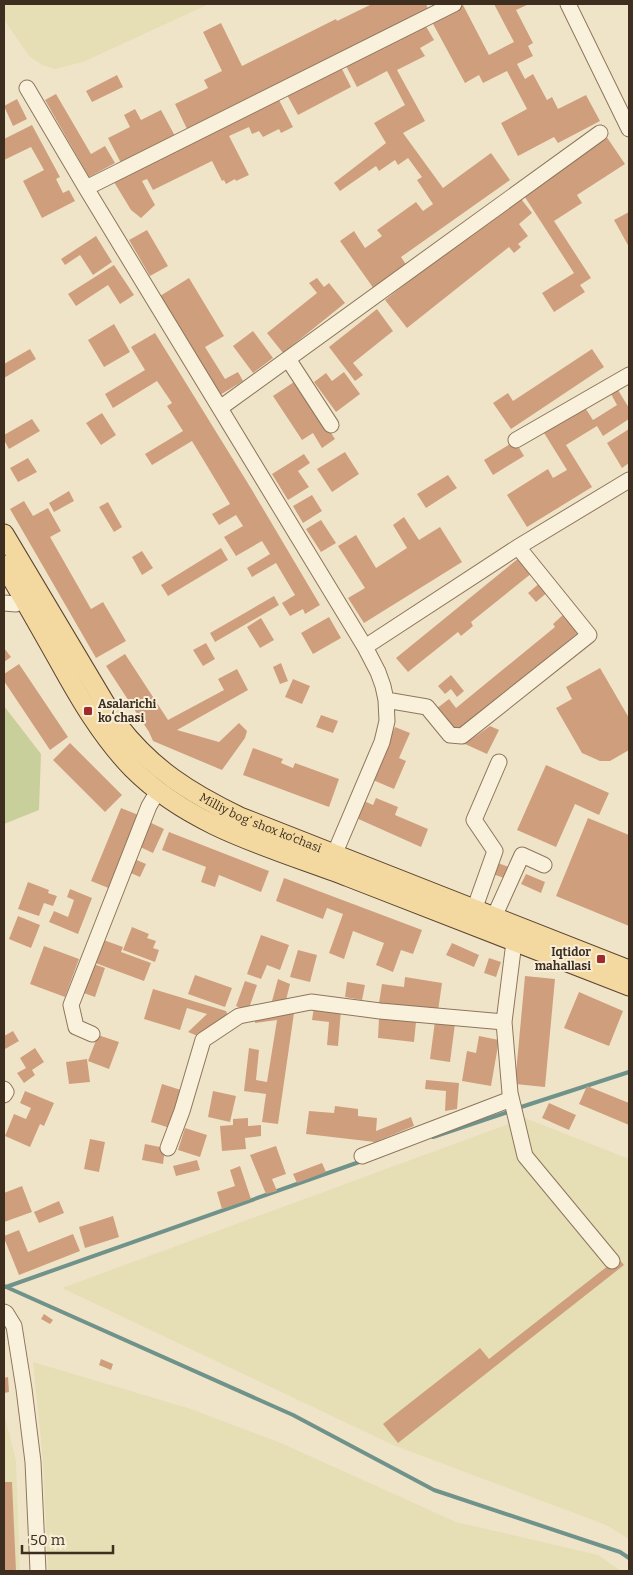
<svg xmlns="http://www.w3.org/2000/svg" width="633" height="1575" font-family="Bitter,serif">
<rect width="100%" height="100%" fill="#f0e4c8"/>
<path fill="#e6deb5" d="M4 4H209L83 62 55 69 42 65 29 56 4 20Z
M525 1118 629 1159V1539L606 1525 393 1445 62 1288Z
M33 1362 191 1409 283 1444 456 1522 598 1555 621 1571H48L43 1460Z
M4 1414 16 1461 20 1571H4Z"/>
<path fill="#c9cf9b" d="M4 706 41 754 39 810 4 824Z"/>
<g fill="none" stroke-linecap="round" stroke-linejoin="round">
<path stroke="#6f938a" stroke-width="4" d="M518 1108 629 1072
M433 1137 511 1111
M4 1286 293 1415 434 1490 620 1552 629 1558
M6 1287 362 1161"/>
</g>
<path fill="#cf9f7d" d="M372 4H426L428 9 187 129 175 104 208 88 204 80 222 71 203 32 221 23 242 66 336 19 337 21Z
M494 4H529L516 10 533 43 528 46 533 56 517 64 525 79 533 74 547 100 552 97 558 109 586 95 600 121 558 143 554 137 518 156 501 123 527 109 507 71 483 83 479 75 465 83 432 22 463 5 489 55 514 42Z
M424 23 434 40 420 48 425 56 397 70 425 121 403 133 443 188 491 153 510 180 401 257 407 266 374 289 340 241 354 231 365 248 382 236 377 230 416 202 423 211 433 204 417 180 422 177 408 158 398 165 395 160 379 171 376 166 340 191 334 183 386 143 374 123 405 105 387 71 357 87 346 66Z
M341 67 351 87 298 115 287 95Z
M117 75 123 87 92 102 86 91Z
M56 94 91 154 105 146 115 163 89 177 45 100Z
M278 98 293 127 281 133 279 129 263 137 259 131 252 134 249 127 229 136 249 175 236 181 235 179 226 184 224 180 222 181 212 161 153 190 147 179 142 181 155 205 141 218 131 210 114 182Z
M17 99 27 119 13 126 4 106Z
M135 109 141 120 161 110 175 136 121 163 108 138 130 127 124 115Z
M32 125 60 177 56 179 63 193 69 190 75 201 42 218 23 181 44 170 31 147 4 160V139Z
M606 136 625 164 577 195 582 203 554 221 591 278 580 285 585 292 554 312 542 293 574 273 521 191Z
M518 195 532 213 519 224 528 236 518 244 521 247 514 253 509 247 407 328 385 300Z
M629 212V247L614 220Z
M147 230 168 266 150 276 129 240Z
M96 236 112 262 93 275 80 255 65 265 61 259Z
M114 265 134 295 120 304 108 285 76 306 68 294Z
M189 278 224 336 205 347 225 379 238 372 243 381 220 395 160 296Z
M317 278 324 287 329 283 345 303 283 353 267 333 317 293 309 283Z
M377 309 393 331 353 363 363 375 355 381 329 347Z
M114 324 130 352 104 367 88 340Z
M253 331 273 358 253 373 233 346Z
M155 333 252 490 320 605 305 614 303 609 290 616 282 603 295 595 276 563 252 577 247 568 270 554 262 541 236 556 224 537 243 526 236 515 219 525 212 514 230 504 192 441 152 465 145 454 183 431 167 406 172 403 157 381 113 408 105 394 145 370 131 347Z
M30 349 36 359 4 378V364Z
M592 349 604 367 511 429 493 403 508 393 513 401Z
M344 372 360 394 336 412 314 382 326 373 332 381Z
M297 380 335 439 322 448 313 433 302 440 273 396Z
M618 390 629 408V419L603 436 597 426 566 445 592 487 527 527 507 495 548 469 553 478 567 470 541 428 582 403 593 420 617 405 611 394Z
M102 413 116 435 101 445 86 423Z
M32 419 40 431 9 449 4 440V435Z
M629 429V463L622 468 607 443Z
M515 441 524 456 493 475 484 460Z
M345 452 359 474 332 492 317 469Z
M304 454 310 463 298 471 309 487 288 500 272 474Z
M28 458 37 472 18 482 10 468Z
M448 475 457 488 426 508 417 494Z
M69 491 74 501 54 512 49 503Z
M312 495 322 511 303 523 293 506Z
M24 501 33 516 48 508 61 531 50 537 91 609 103 602 126 641 96 658 10 509Z
M108 502 122 527 114 532 99 507Z
M404 517 419 540 440 527 462 562 364 623 348 598 365 588 338 546 356 535 376 568 407 548 393 525Z
M321 520 336 543 321 552 306 529Z
M221 548 228 560 168 596 161 585Z
M142 551 153 568 142 575 132 557Z
M520 557 532 573 471 622 473 626 461 636 458 632 408 672 396 658Z
M542 581 549 591 536 602 528 593Z
M274 596 279 605 215 642 210 633Z
M565 613 580 631 455 733 436 709 449 699 456 708 555 627 553 624Z
M329 617 341 638 313 654 301 633Z
M261 618 274 640 260 648 247 627Z
M206 643 215 659 203 666 193 650Z
M4 648 11 657 4 662Z
M125 654 168 720 224 690 218 679 237 669 248 690 177 730 219 742 239 723 247 731 245 738 222 770 153 741 149 732 106 666Z
M281 663 288 681 280 684 273 667Z
M19 664 68 737 50 750 4 681V674Z
M600 668 629 718V750L610 761H600L582 753 556 708 572 699 566 687Z
M451 675 464 691 457 697 451 689 445 694 438 686Z
M293 679 310 686 302 704 285 697Z
M321 715 338 721 333 733 316 727Z
M490 726 499 730 487 754 465 744Z
M395 727 410 733 399 758 406 761 394 789 373 780Z
M70 743 122 795 105 812 53 760Z
M253 748 283 759 281 763 293 768 295 763 339 779 329 807 243 775Z
M546 765 609 793 599 815 575 804 556 847 517 830Z
M376 798 398 807 395 815 428 829 421 847 354 817 362 800 373 805Z
M121 808 141 816 111 889 91 881Z
M588 818 629 835V926L556 896Z
M147 821 164 829 153 853 136 845Z
M169 832 269 871 261 892 219 875 215 887 201 882 206 867 162 850Z
M132 858 146 864 140 877 126 871Z
M495 862 509 867 504 878 490 873Z
M526 874 545 882 541 893 521 884Z
M284 878 422 930 413 954 401 950 393 972 376 965 384 943 353 931 344 959 329 953 343 914 327 908 323 919 276 901Z
M28 882 49 890 48 893 57 896 53 906 44 903 39 916 18 909Z
M70 889 92 898 78 934 49 922 54 911 68 917 74 900 67 897Z
M18 916 40 925 31 948 9 939Z
M132 927 149 934 147 938 156 941 153 948 159 950 155 962 123 950Z
M261 935 289 945 280 970 267 965 261 979 247 974Z
M98 938 123 947 121 952 151 963 144 981 90 961Z
M452 943 479 955 474 967 446 955Z
M44 946 79 959 65 997 30 984Z
M298 950 317 955 310 982 290 977Z
M489 958 501 962 496 977 484 973Z
M88 962 105 968 95 997 78 991Z
M195 975 232 988 225 1007 188 994Z
M525 976 555 979 545 1087 515 1084Z
M405 977 442 983 438 1011 379 1003 382 984 404 987Z
M278 979 290 984 286 1000 272 1001Z
M245 981 257 985 248 1011 236 1006Z
M347 982 365 985 362 1000 345 997Z
M153 989 226 1011 229 1017 200 1037 188 1032 207 1014 187 1008 180 1030 144 1019Z
M579 992 623 1011 609 1046 564 1028Z
M314 1007 341 1010 338 1046 327 1045 329 1022 312 1020Z
M283 1011 294 1013 278 1124 262 1122 266 1094 244 1091 249 1048 259 1050 256 1080 267 1082 277 1020 255 1023V1015Z
M379 1018 416 1022 414 1042 378 1038Z
M435 1021 455 1024 450 1062 430 1059Z
M13 1031 19 1041 5 1049 4 1047V1036Z
M98 1035 119 1042 109 1069 88 1061Z
M479 1036 499 1040 491 1086 462 1081 467 1051 476 1053Z
M35 1048 44 1062 32 1070 35 1075 24 1083 17 1073 26 1068 20 1058Z
M87 1059 90 1082 69 1084 66 1062Z
M426 1080 459 1083 457 1109 445 1111 446 1091 425 1089Z
M162 1084 184 1091 173 1129 151 1122Z
M587 1086 629 1103V1125L579 1104Z
M25 1091 54 1103 44 1126 40 1124 30 1147 5 1136 14 1114 26 1119 31 1108 20 1103Z
M213 1091 236 1096 230 1122 208 1117Z
M549 1103 576 1115 569 1130 542 1118Z
M335 1106 358 1109V1116L377 1118 376 1131 411 1117 414 1126 375 1142 306 1134 309 1111 334 1113Z
M248 1118V1126L261 1125V1136L245 1138 246 1149 222 1151 220 1126 233 1125V1119Z
M185 1128 207 1135 200 1157 178 1150Z
M90 1139 105 1142 99 1172 84 1169Z
M145 1144 165 1148 163 1164 142 1160Z
M276 1146 286 1174 272 1179 277 1191 266 1194 250 1155Z
M197 1160 200 1170 176 1176 173 1166Z
M322 1163 326 1172 297 1183 293 1174Z
M240 1166 251 1199 222 1209 217 1192 235 1186 230 1170Z
M22 1186 32 1212 4 1222V1193Z
M59 1201 64 1213 39 1223 34 1212Z
M113 1216 119 1237 85 1248 79 1227Z
M19 1230 28 1252 73 1234 80 1251 19 1275 4 1238V1236Z
M618 1258 624 1265 398 1443 383 1424 480 1348 489 1359Z
M44 1314 53 1320 50 1324 41 1319Z
M101 1359 113 1364 111 1370 99 1365Z
M8 1377 9 1392 4 1393V1378Z
M4 1482H12L16 1571H4Z"/>
<g fill="none" stroke-linecap="round" stroke-linejoin="round">
<defs>
<path id="minor" d="M568 4 629 129
M27 88 86 188 365 647 378 672 383 686 386 700 387 721 382 742 334 855
M86 188 454 4
M288 359 331 425
M220 408 600 133
M516 440 629 375
M4 603 16 604 32 594
M365 647 518 547 629 480
M386 700 427 707 450 735 462 736 589 635 518 547
M474 910 495 851 474 820 499 762
M494 917 522 855 544 865
M514 942 504 1022 510 1093 525 1156 612 1261
M92 1034 76 1027 71 1005 149 806 158 791
M4 1089 6 1092 4 1095
M168 1148 182 1111 203 1040 239 1016 311 1002 380 1011 504 1022
M362 1156 511 1099
M4 1312 6 1313 14 1326 24 1389 33 1462 38 1571"/>
<g id="major">
<path id="s1" d="M4 534 118 725C152 769 190 793 240 817L629 970"/>
<path d="M4 565C23 597 41 629 59 661 80 699 102 737 133 769 192 828 273 848 349 877 443 914 536 950 629 986"/>
</g>
</defs>
<use href="#minor" stroke="#8d765c" stroke-width="17"/>
<use href="#major" stroke="#5b4430" stroke-width="21"/>
<use href="#minor" stroke="#faf1dc" stroke-width="15"/>
<use href="#major" stroke="#f3d9a0" stroke-width="19"/>
</g>
<g fill="#9e2a2b" stroke="#f7eed8" stroke-width="2">
<rect x="83" y="706" width="10" height="10" rx="2.5"/>
<rect x="596" y="954" width="10" height="10" rx="2.5"/>
</g>
<g text-anchor="middle" stroke-width="4" stroke-linejoin="round" paint-order="stroke">
<g font-size="12" font-weight="bold" fill="#3d2e20" stroke="#f7eed8" text-anchor="start">
<text x="98" y="708">Asalarichi<tspan x="98" dy="14">koʻchasi</tspan></text>
<text x="591" y="956" text-anchor="end">Iqtidor<tspan x="591" dy="14">mahallasi</tspan></text>
</g>
<g font-size="12" fill="#3d2e20" stroke="#f7eed8">
<text dy="4" stroke="none"><textPath href="#s1" startOffset="398">Milliy bog‘ shox ko‘chasi</textPath></text>
</g>
</g>
<rect width="633" height="1575" fill="none" stroke="#3d2e20" stroke-width="10"/>
<path d="M22 1545v8h91v-8" fill="none" stroke="#3d2e20" stroke-width="2.5"/>
<text x="30" y="1545" font-size="15" fill="#3d2e20" stroke="#f7eed8" stroke-width="4" paint-order="stroke">50 m</text>
</svg>
